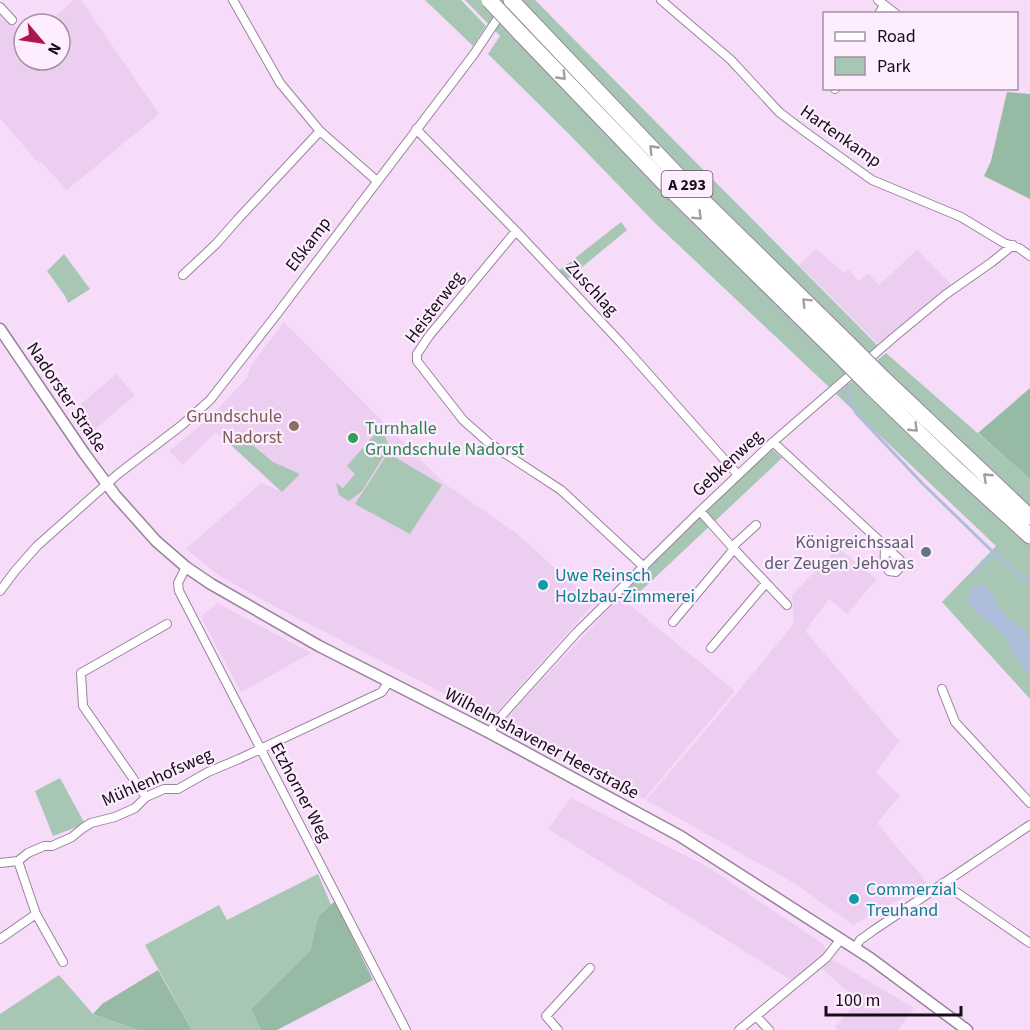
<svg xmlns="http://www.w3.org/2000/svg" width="1030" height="1030" font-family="'Source Sans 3',sans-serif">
<rect width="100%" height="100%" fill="#f6dcf9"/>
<path fill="#eccef1" d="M74 0H81L159 114 67 190 41 162 39 164 0 118V7L24 37V60H60V24H46Z
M816 249 844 273 849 270 859 281 868 273 879 285 917 250 955 288 880 346 799 265Z
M284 322 445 484 516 533 594 603 494 715 484 714 272 605 220 576 186 549 261 483 280 491 216 432 183 465 169 451 207 420 247 378 251 366Z
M116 374 135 395 91 433 74 410Z
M838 548 877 579 847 614 829 599 805 631 899 741 876 772 900 796 877 823 928 884 853 925 794 883 646 800 738 692 794 623 792 595Z
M620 597 735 691 644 799 506 725 507 717Z
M217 603 311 653 241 692 201 617Z
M571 798 708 867 822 943 833 960 914 1008 898 1030H839L835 1027 858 1001 816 963 791 980 548 829Z"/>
<path fill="#a7c7b4" d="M425 0H461L486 26 473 46Z
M465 0H535L879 347 829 387 654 222 569 134 488 54 500 36Z
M621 222 627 230 564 282 556 273Z
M64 254 90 289 68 303 65 296 47 271Z
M886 353 1030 479V699L942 602 996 546 836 394Z
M382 426 389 448 362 491 349 501 339 495 336 483 343 488 355 474 347 466Z
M238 433 273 462 300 474 282 492 229 443Z
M772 449 782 458 628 603 620 597 703 513Z
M388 453 442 485 410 534 355 504Z
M60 778 85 824 53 836 35 791Z
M318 874 331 905 318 917 310 951 251 1009 261 1030H192L145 945 219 905 227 920Z
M59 975 93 1014 138 1030H0V1014Z"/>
<path fill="#97baa5" d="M1007 92 1030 94V199L984 176 991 161Z
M1030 388V479L978 433Z
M335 901 373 980 277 1030H261L251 1009 310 951 318 917Z
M158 970 192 1030H138L93 1014 102 1004Z"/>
<path fill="#aebddc" d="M973 585H985L996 598V605L1009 618 1030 636V676L1014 654 1004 635 977 613 968 600Z"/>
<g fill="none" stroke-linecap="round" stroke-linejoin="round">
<path stroke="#aebddc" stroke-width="3" d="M847 385 849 399 856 413 922 483 994 553 1030 584
M972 576 994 553"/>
<defs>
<path id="minor" d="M233 0 280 83 320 131 377 181
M661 0 731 60 779 112 804 131 872 180 961 217 1004 243 1019 248 1030 256
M878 0 896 14
M0 7 12 20
M879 14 884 5
M835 89V88
M416 129 516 231 621 343 738 475
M516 231 429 336 417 354V361L463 420 489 443 561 490 644 567
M183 275 216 244 238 219 320 131
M773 442 900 560 901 566 896 572 889 571C883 563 885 555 885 546
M700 511 734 549 787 605
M732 547 756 525
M186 567 178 583 179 591 406 1030
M0 591 15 571 37 546 118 474 182 425 210 400 277 314 474 54 502 12
M673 622 734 549
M711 648 766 583
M942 689 955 722 1030 803
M490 733 495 723 577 632 700 511 773 442 893 338 945 295 992 262 1013 245
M146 797 83 706 81 673 167 624
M18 861 36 914 63 962
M0 863 18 861 28 853 44 846H52L72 837 83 828 91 823 115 817 135 808 146 797 164 789H178L208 772 239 759 382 692 389 681
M943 883 1030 943
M0 939 36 914
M855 948 860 940 874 930 1030 825
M756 1016 769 1030
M558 1030 546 1016 590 968
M739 1030 826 958 841 939"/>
<path id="tertiary" d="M0 329 84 453 115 495 156 541 186 567 211 584 319 646 490 733 680 836 870 958 967 1030"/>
<path id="motorway" d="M511 0 685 183 848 343
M521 34 665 184 837 353
M883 378 1030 517
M872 388 952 465 1030 536"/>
</defs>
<use href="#minor" stroke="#99829d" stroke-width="10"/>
<use href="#tertiary" stroke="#99829d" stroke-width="13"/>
<use href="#motorway" stroke="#99829d" stroke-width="17"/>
<use href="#minor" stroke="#fff" stroke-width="8"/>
<use href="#tertiary" stroke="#fff" stroke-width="10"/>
<use href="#motorway" stroke="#fff" stroke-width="15"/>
<defs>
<path id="motorway-bridge" d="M489 0 521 34
M848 343 883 378
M837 353 872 388"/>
</defs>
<use href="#motorway-bridge" stroke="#99829d" stroke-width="17" stroke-linecap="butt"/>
<use href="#motorway-bridge" stroke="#fff" stroke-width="15"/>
</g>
<defs><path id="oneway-chevron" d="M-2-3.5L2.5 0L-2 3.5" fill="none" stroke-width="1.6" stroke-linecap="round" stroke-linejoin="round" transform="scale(1.5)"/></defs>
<g stroke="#a29ea2">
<use href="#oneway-chevron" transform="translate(562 76) rotate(46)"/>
<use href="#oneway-chevron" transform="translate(653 149) rotate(-134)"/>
<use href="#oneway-chevron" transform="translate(698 216) rotate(44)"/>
<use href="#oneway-chevron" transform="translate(806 302) rotate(-135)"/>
<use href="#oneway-chevron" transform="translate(914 428) rotate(44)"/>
<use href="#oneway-chevron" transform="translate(987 477) rotate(-137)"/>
</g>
<circle fill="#8d6e63" stroke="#fdedff" stroke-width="2" cx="294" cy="426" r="6"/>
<circle fill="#2e9e5b" stroke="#fdedff" stroke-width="2" cx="353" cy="438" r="6"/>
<circle fill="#6b7280" stroke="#fdedff" stroke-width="2" cx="926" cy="552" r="6"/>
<g fill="#0f9aa8" stroke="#fdedff" stroke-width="2">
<circle cx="543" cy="585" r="6"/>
<circle cx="854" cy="899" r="6"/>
</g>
<g text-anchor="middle" stroke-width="4.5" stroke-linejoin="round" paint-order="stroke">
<rect fill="#fdedff" stroke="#5b505d" stroke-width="1.5" x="661.5" y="171" width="51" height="26" rx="4.5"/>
<g font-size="16" font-weight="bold" fill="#160d17">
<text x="687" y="190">A 293</text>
</g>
<g font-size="18" fill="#160d17" stroke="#fdedff">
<text transform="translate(841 136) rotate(35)" y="6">Hartenkamp</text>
<text transform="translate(308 244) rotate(-53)" y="6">Eßkamp</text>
<text transform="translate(592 288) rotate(47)" y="6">Zuschlag</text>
<text transform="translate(434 307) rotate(-53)" y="6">Heisterweg</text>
<text transform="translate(67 397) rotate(56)" y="6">Nadorster Straße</text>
<text transform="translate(727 463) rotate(-43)" y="6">Gebkenweg</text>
<text transform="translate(542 743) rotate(28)" y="6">Wilhelmshavener Heerstraße</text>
<text transform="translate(157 777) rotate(-24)" y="6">Mühlenhofsweg</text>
<text transform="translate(301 792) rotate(62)" y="6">Etzhorner Weg</text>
</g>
<g font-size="18" fill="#785e54" stroke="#fdedff" text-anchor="end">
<text x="282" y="422">Grundschule<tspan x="282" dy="21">Nadorst</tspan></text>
</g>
<g font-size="18" fill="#27864d" stroke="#fdedff" text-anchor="start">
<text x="365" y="434">Turnhalle<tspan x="365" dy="21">Grundschule Nadorst</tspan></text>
</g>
<g font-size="18" fill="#5b616d" stroke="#fdedff" text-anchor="end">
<text x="914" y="548">Königreichssaal<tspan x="914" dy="21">der Zeugen Jehovas</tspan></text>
</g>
<g font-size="18" fill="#0d838f" stroke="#fdedff" text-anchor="start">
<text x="555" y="581">Uwe Reinsch<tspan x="555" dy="21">Holzbau-Zimmerei</tspan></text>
<text x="866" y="895">Commerzial<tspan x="866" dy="21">Treuhand</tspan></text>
</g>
</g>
<rect x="823" y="12" width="195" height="78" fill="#fdedff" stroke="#a193a2" stroke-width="1.5"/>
<rect x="835" y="32" width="30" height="9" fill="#ffffff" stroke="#a193a2" stroke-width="1.5"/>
<text x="877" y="42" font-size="18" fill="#160d17">Road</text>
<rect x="835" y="57" width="30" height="18" fill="#a7c7b4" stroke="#a193a2" stroke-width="1.5"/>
<text x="877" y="72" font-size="18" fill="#160d17">Park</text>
<g transform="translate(42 42) rotate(119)"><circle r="28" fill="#fdedff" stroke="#a193a2" stroke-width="1.5"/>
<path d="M0-4.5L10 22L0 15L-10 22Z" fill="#aa174c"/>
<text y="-9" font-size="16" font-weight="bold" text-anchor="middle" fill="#160d17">N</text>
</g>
<path d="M826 1006v9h135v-9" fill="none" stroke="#160d17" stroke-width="3"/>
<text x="835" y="1006" font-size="18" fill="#160d17" stroke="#fdedff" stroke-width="4.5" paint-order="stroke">100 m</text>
</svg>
